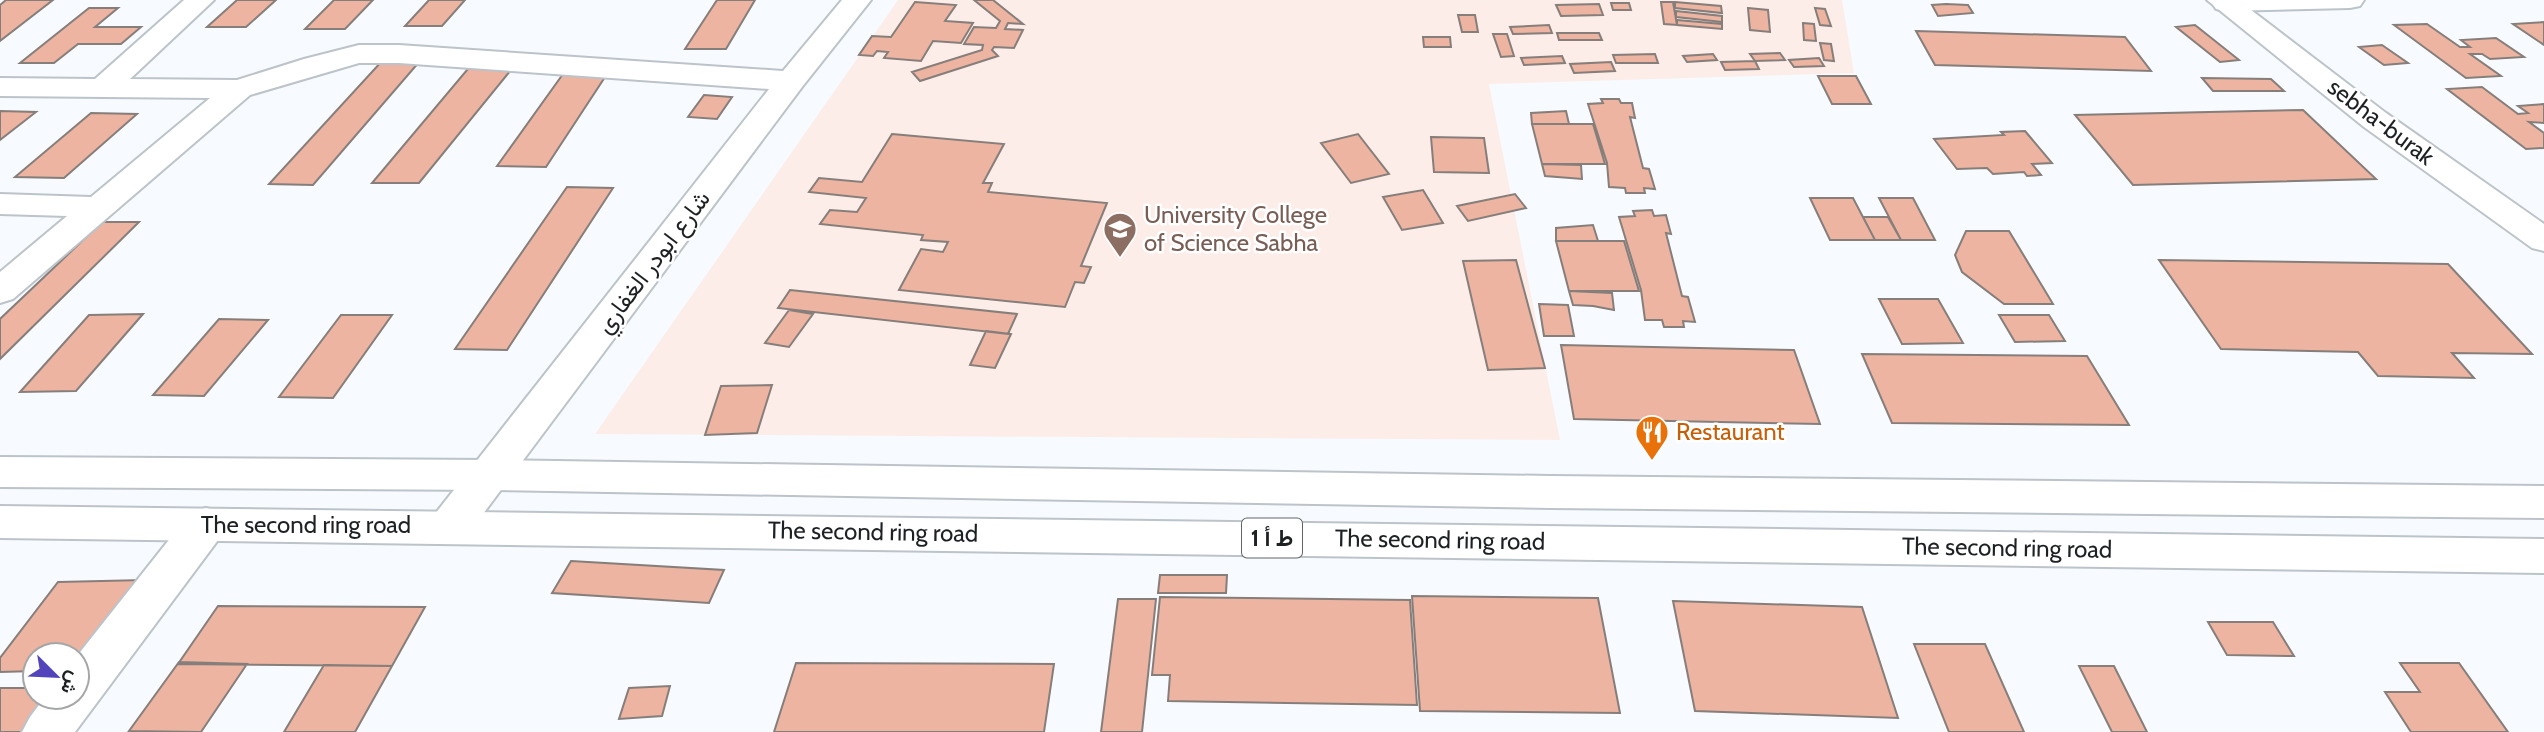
<svg xmlns="http://www.w3.org/2000/svg" width="2544" height="732" font-family="Cabin,Vazirmatn,sans-serif">
<rect width="100%" height="100%" fill="#f7fbff"/>
<path fill="#fcede8" d="M898 0H1842L1854 73 1489 84 1560 440 595 434Z"/>
<path fill="#ecb4a1" stroke="#867e7b" stroke-width="2" d="M6 0H53L0 41V5Z
M237 0H276L246 27H207Z
M334 0H373L345 29H305Z
M429 0H465L442 26H405Z
M717 0H755L726 49H685Z
M974 0H993L1023 24 1008 23 1005 29 1023 30 1014 48 994 47 992 50 998 56 920 81 912 72 982 50 983 45 964 44 974 27 996 28 1000 21Z
M915 2 956 5 945 21 973 23 961 43 933 41 921 61 884 58 888 52 877 51 873 56 859 55 872 36 891 37Z
M1661 2H1673L1677 25 1664 24Z
M1675 2 1721 6 1722 13 1675 8Z
M1611 3H1629L1631 10H1613Z
M1599 4 1603 15 1561 16 1556 5Z
M1946 4 1968 5 1973 13 1938 16 1932 5Z
M89 8H118L95 27H141L121 44H78L54 63H20Z
M1748 8 1768 10 1770 32 1750 30Z
M1815 8 1825 9 1831 26 1820 25Z
M1676 11 1722 16V22L1676 17Z
M1458 15H1475L1478 32H1462Z
M1677 20 1722 24V29L1677 25Z
M2544 22V45L2513 24Z
M1803 23 1814 24 1816 41 1804 40Z
M2427 24 2460 47H2470L2461 40 2496 38 2524 57 2490 59 2482 54H2470L2501 76 2466 78 2394 25Z
M1549 25 1552 33 1513 34 1510 27Z
M2195 25 2239 60 2220 62 2176 27Z
M1916 31 2125 37 2151 71 1935 65Z
M1557 33H1599L1602 40H1559Z
M1493 34H1507L1514 56 1501 57Z
M1423 37H1450L1451 47H1424Z
M1820 43 1831 44 1834 61 1824 60Z
M2382 45 2408 63 2384 65 2359 47Z
M1780 53 1785 60 1755 61 1750 54Z
M1655 54 1658 63H1616L1613 55Z
M1713 54 1717 60 1687 62 1683 56Z
M1562 56 1565 63 1524 65 1521 58Z
M1819 58 1824 66 1794 67 1789 60Z
M382 61H420L313 185 269 184Z
M1755 61 1759 69 1725 70 1721 62Z
M1611 62 1615 71 1574 73 1570 64Z
M472 64 515 65 419 183H372Z
M563 74H607L546 167 497 166Z
M1818 76H1856L1871 104H1832Z
M2202 78 2271 79 2284 91H2213Z
M2482 87 2518 114 2528 113 2518 106 2544 104V123L2529 122 2544 133V148L2526 149 2447 89Z
M704 95 732 97 717 119 688 117Z
M1601 99H1619L1621 103H1632L1635 118 1630 117 1643 168 1649 169 1655 189 1644 188 1645 193H1626L1625 188 1609 187 1607 163 1588 104 1603 103Z
M2303 110 2376 179 2133 185 2075 115Z
M0 111 36 112 0 140Z
M1566 111 1569 124H1532L1531 113Z
M91 113 137 114 64 178 15 177Z
M1532 124H1593L1605 164H1542Z
M2025 131 2052 163 2032 164 2041 175 2027 176 2024 172 1993 174 1987 168 1957 169 1934 139 2004 135 2001 132Z
M892 134 1004 144 983 183H992L988 192 1107 203 1081 266 1091 267 1084 283 1075 282 1065 307 899 290 921 249 943 252 948 242 921 240 923 235 820 224 830 210 857 212 866 198 809 192 819 178 862 182Z
M1358 134 1389 174 1351 183 1321 143Z
M1431 137 1484 138 1489 173 1434 172Z
M1542 164 1581 165 1582 179 1545 176Z
M567 187 613 188 507 350 455 349Z
M1423 190 1443 223 1402 230 1383 197Z
M1515 194 1526 208 1468 221 1457 206Z
M1810 198H1853L1875 240H1830Z
M1879 198H1913L1935 240H1901Z
M1652 210 1654 216 1666 215 1671 234 1666 233 1682 296 1688 297 1695 322 1683 321 1684 327H1664L1662 320H1645L1641 290 1619 217 1635 216 1633 211Z
M1863 217H1888L1901 240H1875Z
M102 222H139L0 359V319Z
M1593 225 1598 241H1556V228Z
M1966 231H2009L2053 304H2004L1962 272 1955 255Z
M1556 241H1624L1639 291H1569Z
M1516 260 1545 368 1488 370 1463 261Z
M2159 260 2448 264 2532 354 2452 353 2474 378 2378 376 2358 352 2221 349Z
M790 290 1017 314 1008 334 778 308Z
M1569 291 1612 293 1614 310 1593 306 1573 305Z
M1879 299H1938L1963 343 1902 344Z
M1539 304 1568 305 1574 336H1544Z
M789 310 813 314 789 347 765 343Z
M143 314 76 391 20 392 89 315Z
M341 315H392L333 398 279 397Z
M1999 315H2049L2065 341 2015 342Z
M219 319 268 320 204 396 153 395Z
M986 331 1011 334 995 368 970 365Z
M1561 345 1794 350 1820 424 1574 419Z
M1862 354 2087 356 2129 425 1892 423Z
M772 385 757 433 705 435 721 386Z
M571 561 724 570 709 603 552 593Z
M1160 575H1227L1226 593H1158Z
M144 580 77 670V655H35V671L0 672V658L58 582Z
M1412 596 1598 598 1620 713 1420 711Z
M1160 597 1410 600 1417 705 1168 701 1170 675H1152Z
M1118 599H1156L1142 732H1101Z
M1673 601 1862 607 1898 718 1695 711Z
M218 606 425 607 392 666 178 664Z
M2208 622H2273L2294 656 2227 655Z
M1914 644H1985L2024 732H1949Z
M179 662 247 664 201 732 129 731Z
M796 663 1054 664 1044 732H774Z
M2400 663H2459L2508 732H2411L2385 692H2420Z
M324 665 392 666 355 732H284Z
M2079 666H2114L2147 732H2112Z
M670 686 662 716 619 719 629 688Z
M0 688H35V697H51L25 732H0Z"/>
<g fill="none" stroke-linecap="round" stroke-linejoin="round">
<defs>
<path id="minor" d="M184 0H214L130 79 237 80 304 59 359 45H399L783 71 842 0H871L802 87 465 538 450 543 435 538 428 526 435 514 769 89 399 63H359L250 95 13 299 0 303V272L67 216 0 214V194L91 197 210 98 0 96V78L95 79Z
M2214 0H2364L2360 6 2350 8 2226 11 2216 9 2212 3Z
M206 508 221 512 228 524 221 536 75 732H22L30 717 45 697H77V656L191 512Z"/>
<path id="highway" d="M2207 0H2238L2386 113 2544 224V251L2532 248 2364 127Z
M0 457 490 460 1550 476 2544 486V518L1550 508 490 490 0 487Z
M0 506 2544 539V573L0 538Z"/>
</defs>
<use href="#minor" stroke="#bcc3c9" stroke-width="4"/>
<use href="#highway" stroke="#bcc3c9" stroke-width="4"/>
<use href="#minor" fill="#fff" fill-rule="evenodd"/>
<use href="#highway" fill="#fff" fill-rule="evenodd"/>
</g>
<defs>
<symbol id="university-pin" viewBox="-11 -11 22 30"><path d="M0 17L-7.5 6A9.5 9.5 0 1 1 7.5 6Z" fill="#8d6e63" stroke="#fff"/><path d="M0-5L7-2L0 1L-7-2ZM-4 1L0 2.5L4 1V4Q0 6-4 4Z" fill="#fff"/></symbol>
<symbol id="restaurant-pin" viewBox="-11 -11 22 30"><path d="M0 17L-7.5 6A9.5 9.5 0 1 1 7.5 6Z" fill="#e8710a" stroke="#fff"/><path d="M-5-6h1v4h1v-4h1v4h1v-4h1v5L-1.5 .5V6h-2V.5L-5-1ZM5-6V6H3V1.5H1.5Q1.5-4 5-6Z" fill="#fff"/></symbol>
</defs>
<g fill-rule="evenodd">
<use href="#university-pin" x="1101" y="210" width="38" height="52"/>
<use href="#restaurant-pin" x="1633" y="413" width="38" height="52"/>
</g>
<g text-anchor="middle" stroke-width="5" stroke-linejoin="round" paint-order="stroke">
<rect fill="#fff" stroke="#626465" stroke-width="2" x="1242" y="518.5" width="60" height="39" rx="5"/>
<g font-size="23" font-weight="bold" fill="#1e2123">
<text x="1272" y="546">ط أ 1</text>
</g>
<g font-size="24" fill="#1e2123" stroke="#fff">
<text transform="translate(2381 122) rotate(37)" y="8">sebha-burak</text>
<text transform="translate(653 262) rotate(-53)" y="8">شارع ابودر الغفاري</text>
<text x="306" y="533">The second ring road</text>
<text transform="translate(873 532) rotate(1)" y="8">The second ring road</text>
<text transform="translate(1440 540) rotate(1)" y="8">The second ring road</text>
<text transform="translate(2007 548) rotate(1)" y="8">The second ring road</text>
</g>
<g font-size="24" fill="#785e54" stroke="#fff" text-anchor="start">
<text x="1144" y="223">University College<tspan x="1144" dy="28">of Science Sabha</tspan></text>
</g>
<g font-size="24" fill="#c56008" stroke="#fff" text-anchor="start">
<text x="1676" y="440">Restaurant</text>
</g>
</g>
<g transform="translate(56 676) rotate(114)"><circle r="33" fill="#ffffff" stroke="#a5a6a7" stroke-width="2"/>
<path d="M0-5L12 26L0 18L-12 26Z" fill="#5344bb"/>
<text y="-10" font-size="19" font-weight="bold" text-anchor="middle" fill="#1e2123">ش</text>
</g>
</svg>
